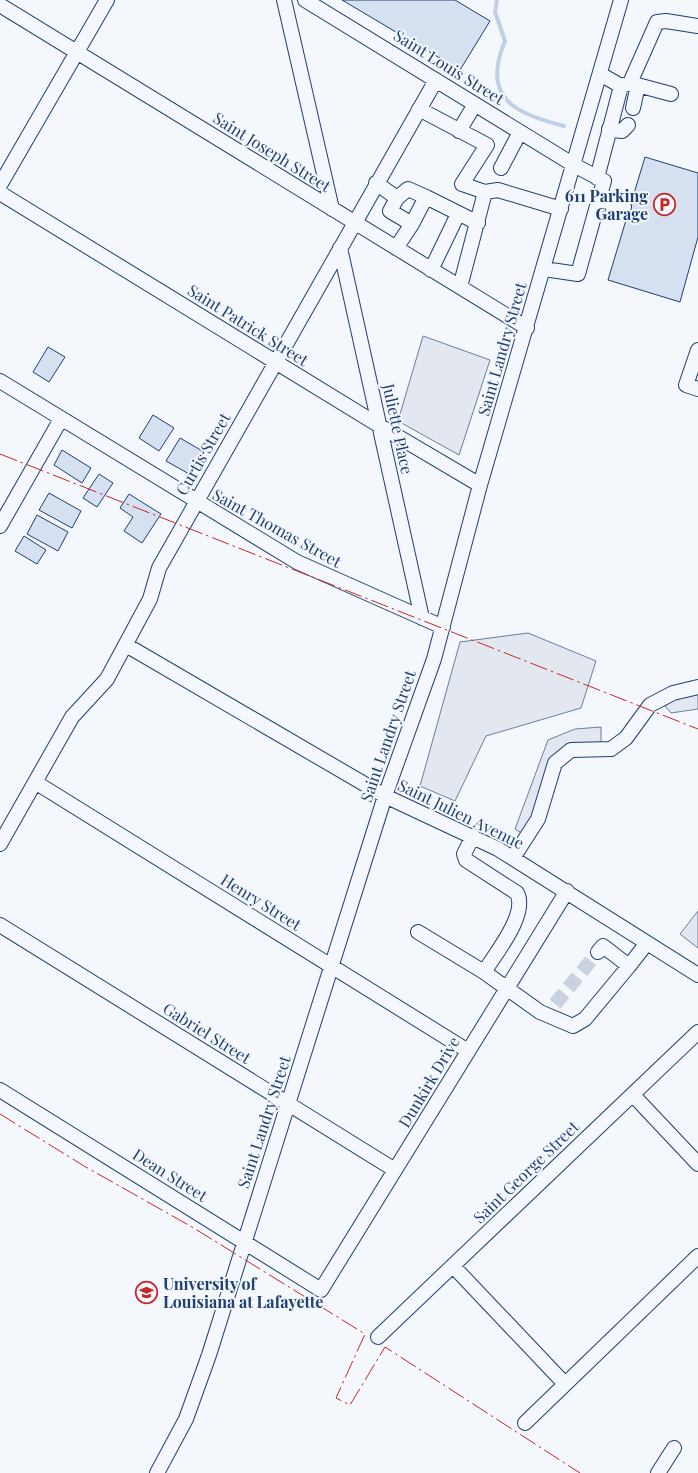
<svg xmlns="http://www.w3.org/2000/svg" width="698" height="1473" font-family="'Playfair Display',serif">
<rect width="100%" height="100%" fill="#f4f7fb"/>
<path fill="#e3e8f0" stroke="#687fa3" d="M423 336 490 360 459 455 398 421Z
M528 633 596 661 581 708 486 736 455 801 420 786 460 642Z
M691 689 698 690V709L671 713 665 706Z
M601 727V742L563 749 523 834 515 829 548 740 575 729Z
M698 911V948L680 934Z"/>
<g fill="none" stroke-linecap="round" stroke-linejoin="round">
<path stroke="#bed0e5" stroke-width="4" d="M497 0 495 12 505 41C481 98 514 113 564 126"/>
</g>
<path fill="#d5e0f0" stroke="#1d3f73" d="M342 0H455L490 21 460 70Z
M645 157 698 173V237L680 302 608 280Z
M48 347 65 357 49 382 33 372Z
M153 415 174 428 159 451 139 438Z
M180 438 204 452 191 475 166 461Z
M62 450 91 468 82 483 54 465Z
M99 474 113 483 97 507 83 498Z
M49 493 81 511 72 528 39 510Z
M129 494 161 514 142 543 124 531 133 517 120 508Z
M37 515 68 532 58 551 27 534Z
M24 536 46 550 37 564 15 551Z"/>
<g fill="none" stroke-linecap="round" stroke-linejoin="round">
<path stroke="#c9d2e0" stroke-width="14" stroke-dasharray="14 7" stroke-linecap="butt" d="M555 1004 598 952"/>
<defs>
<path id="minor" d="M284 0 332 209
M305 0 574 165 604 181 578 274 544 269
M0 5 527 328
M630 83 671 94
M621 86 630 83 657 22 666 21 698 26
M633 108 638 85
M419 109 487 145 462 184 485 192
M609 129 622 131 628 125
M459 131 475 104
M501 168 520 132
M597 178 621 86 600 74
M376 183 397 198 390 211 412 224 396 248
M0 185 107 0
M0 193 380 426 480 485
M426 197 478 223
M397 198 408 189 426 197 412 224
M599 201 624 207
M340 248 422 618
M431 270 458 214
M460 287 485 192 498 190 561 209
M698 350 686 385 698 389
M0 381 297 562 443 627
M0 526 61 419
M126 645 385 796 498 849 698 975
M35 782 468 1051
M473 836 464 854 466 860 517 893C528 914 496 953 484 972
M0 844 72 717 107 679 150 599 159 568 436 80
M513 858 538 819 555 763 571 750 611 749 626 738 650 705 673 693 698 687
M0 925 395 1170
M418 932 484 972 540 1012 573 1026 585 1019 629 966 603 946 598 952
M629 966 647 943
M0 1090 321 1290 567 891
M633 1095 698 1164
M453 1266 565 1384
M378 1337 698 1032
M525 1423 698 1256
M157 1473 186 1419 209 1355 385 796 434 659 480 485 621 0
M658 1473 674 1448"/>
</defs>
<use href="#minor" stroke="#1d3f73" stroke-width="16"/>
<use href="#minor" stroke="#f4f7fb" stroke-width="14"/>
<path stroke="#c62828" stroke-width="1" stroke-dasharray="18 4 2.5 4" stroke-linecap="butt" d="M0 454 698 729
M0 1114 84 1166 192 1227 365 1334 336 1398 350 1405 385 1347 580 1473"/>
</g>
<defs>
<symbol id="parking-ring" viewBox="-11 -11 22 22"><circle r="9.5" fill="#f4f7fb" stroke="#c62828" stroke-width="1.5"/><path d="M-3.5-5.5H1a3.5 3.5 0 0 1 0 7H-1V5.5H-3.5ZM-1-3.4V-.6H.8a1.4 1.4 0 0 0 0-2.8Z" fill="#c62828"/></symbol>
<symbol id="university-ring" viewBox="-11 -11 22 22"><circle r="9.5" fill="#f4f7fb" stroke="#c62828" stroke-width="1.5"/><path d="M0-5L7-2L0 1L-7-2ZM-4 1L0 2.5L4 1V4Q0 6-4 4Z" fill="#c62828"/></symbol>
</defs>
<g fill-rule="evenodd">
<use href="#parking-ring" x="652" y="192" width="25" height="25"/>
<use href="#university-ring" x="134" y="1280" width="25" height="25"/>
</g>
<g text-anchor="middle" stroke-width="4" stroke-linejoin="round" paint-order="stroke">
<g font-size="16" fill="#1d3f73" stroke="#f4f7fb">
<text transform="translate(449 67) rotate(32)" y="6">Saint Louis Street</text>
<text transform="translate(272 152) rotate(32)" y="6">Saint Joseph Street</text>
<text transform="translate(248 325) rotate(32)" y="6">Saint Patrick Street</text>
<text transform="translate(502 349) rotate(-74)" y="6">Saint Landry Street</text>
<text transform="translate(398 429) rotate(78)" y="6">Juliette Place</text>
<text transform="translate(203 454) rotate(-60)" y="6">Curtis Street</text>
<text transform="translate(277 528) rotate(29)" y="6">Saint Thomas Street</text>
<text transform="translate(388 736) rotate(-71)" y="6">Saint Landry Street</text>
<text transform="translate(461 814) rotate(26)" y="6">Saint Julien Avenue</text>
<text transform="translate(261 902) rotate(32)" y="6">Henry Street</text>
<text transform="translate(207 1033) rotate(32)" y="6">Gabriel Street</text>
<text transform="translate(429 1082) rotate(-59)" y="6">Dunkirk Drive</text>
<text transform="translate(264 1122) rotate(-72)" y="6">Saint Landry Street</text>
<text transform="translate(526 1172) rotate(-44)" y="6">Saint George Street</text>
<text transform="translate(170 1175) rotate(32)" y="6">Dean Street</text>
</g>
<g font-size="16" font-weight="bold" fill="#1d3f73" stroke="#f4f7fb" text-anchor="end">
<text x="648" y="202">611 Parking<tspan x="648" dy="18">Garage</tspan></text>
<text x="163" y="1290" text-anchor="start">University of<tspan x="163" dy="18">Louisiana at Lafayette</tspan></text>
</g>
</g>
</svg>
